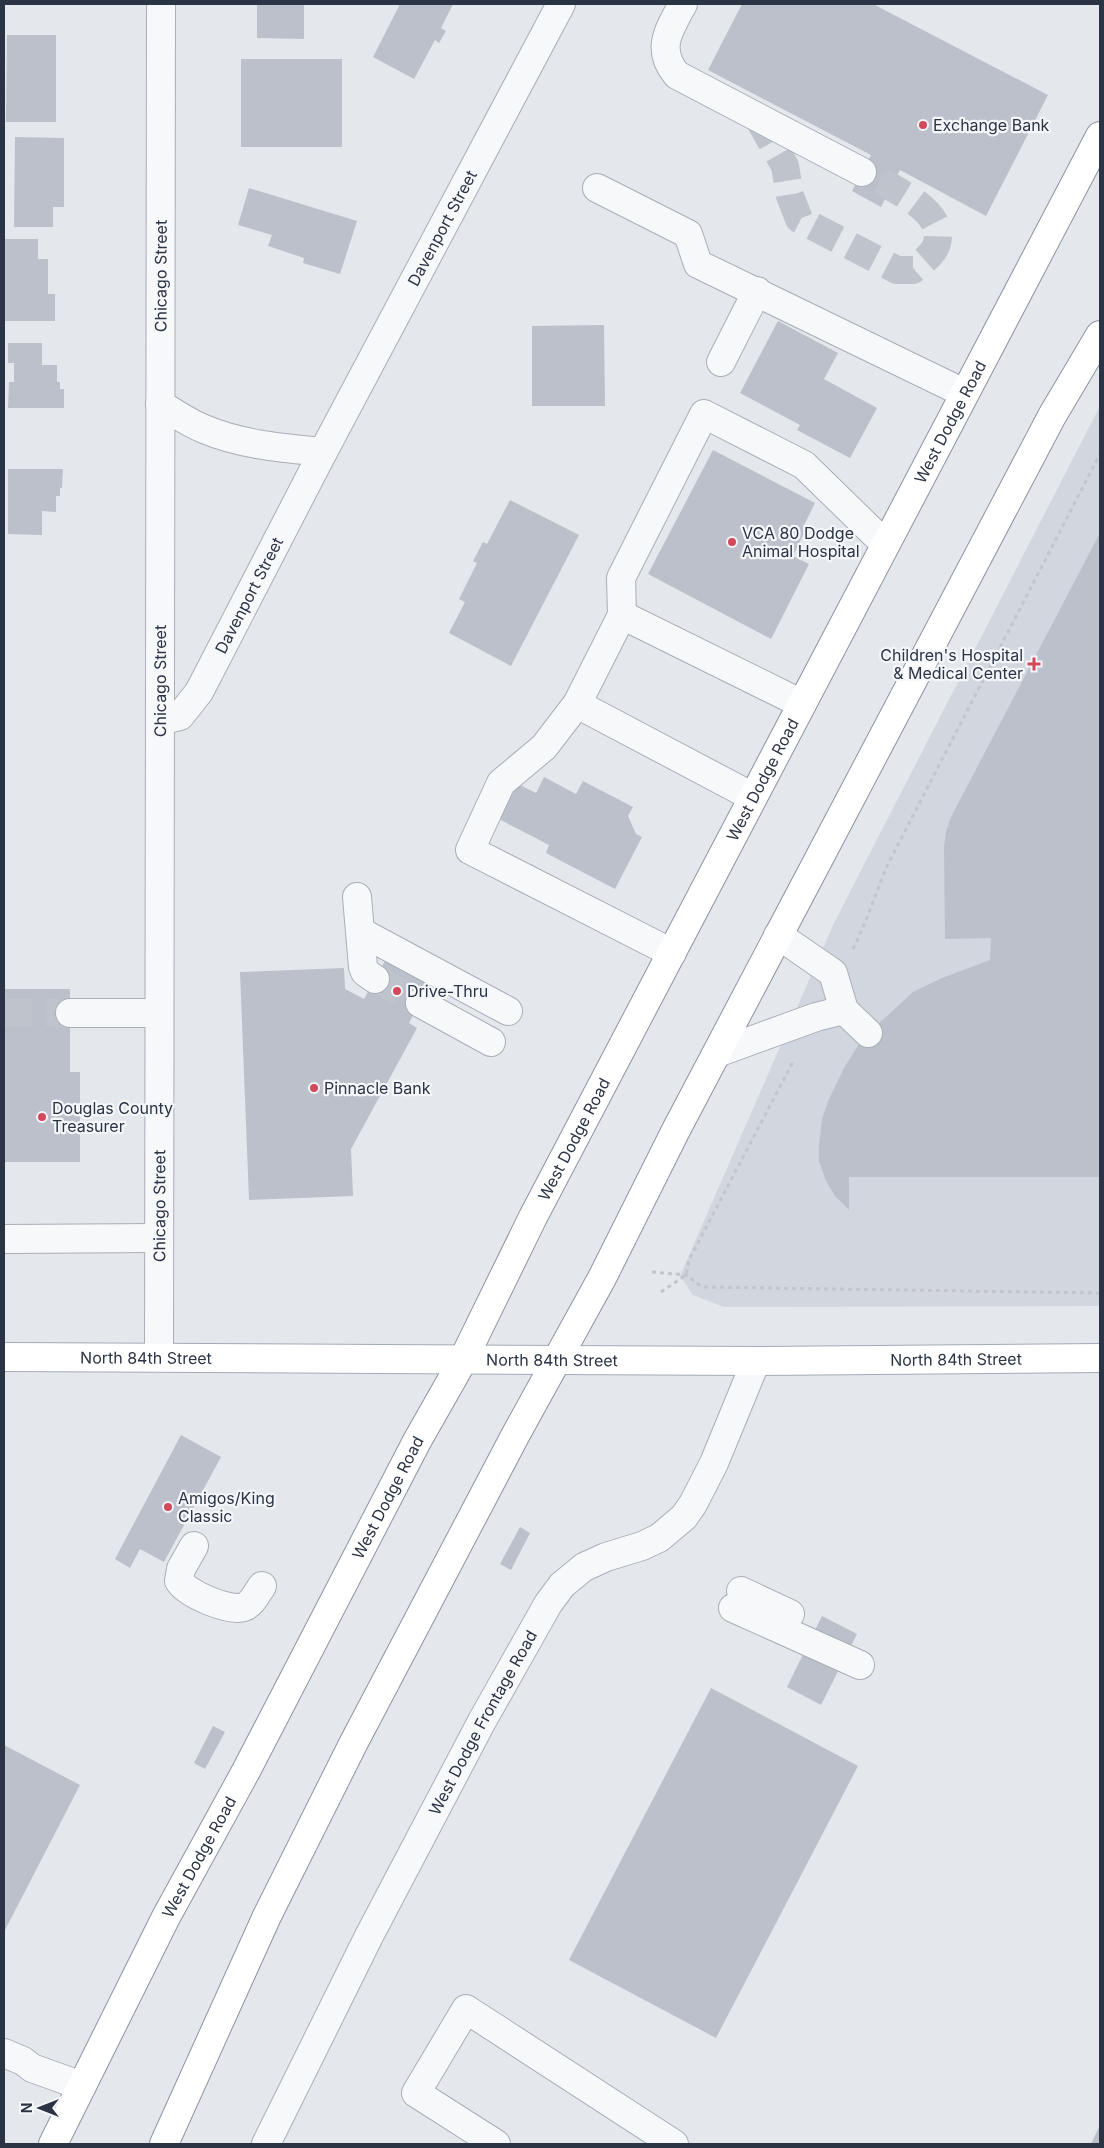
<svg xmlns="http://www.w3.org/2000/svg" width="1104" height="2148" font-family="Inter,sans-serif">
<rect width="100%" height="100%" fill="#e4e7ec"/>
<path fill="#d2d6de" d="M1100 406V1306L724 1307 693 1295 680 1276 834 923Z"/>
<path fill="#bbc0ca" d="M257 4H304V39L257 38Z
M400 4H453L441 28 446 31 439 43 435 40 414 79 373 57Z
M742 4H873L1048 95 986 216 900 170 881 207 852 191 871 155 708 70Z
M7 35H56V122H6Z
M241 59H342V147H241Z
M15 137 64 138V207H53V227H14Z
M249 188 357 221 340 274 303 263 304 258 268 246 272 235 238 225Z
M4 239H38V259H48V294H55V321H4Z
M778 321 838 353 824 379 877 408 850 458 797 430 800 425 740 393Z
M604 325 605 406H532V326Z
M8 343H42V365H57V382H60V389H64V408H8L9 382H14V363H8Z
M713 450 815 503 803 527 806 529 793 556 809 564 771 639 648 574Z
M8 469H63L62 488H60V496H56V512L42 511V535L8 534Z
M510 500 579 535 511 666 449 633 465 602 459 599 477 563 473 561 483 542 487 544Z
M1100 533V1177H849V1210L835 1196 826 1181 819 1161V1145L822 1119 829 1099 844 1068 862 1039 913 992 942 978 990 960 991 938 945 939 944 846 946 832 951 817Z
M544 777 576 794 583 781 633 807 628 816 636 834 642 837 615 889 546 853 549 845 499 819 518 784 536 793Z
M386 959 430 983 409 1023 417 1028 351 1149 353 1196 249 1200 240 972 344 968 345 989 364 999Z
M4 989H70V1072H80V1162H4Z
M181 1435 221 1457 164 1562 140 1549 130 1568 115 1559Z
M520 1527 530 1533 511 1570 500 1564Z
M822 1616 857 1634 821 1705 787 1687Z
M711 1688 858 1766 716 2038 569 1960Z
M213 1726 225 1732 205 1769 194 1763Z
M4 1745 80 1785 4 1932Z
M1100 2125V2144H1091Z"/>
<g fill="none" stroke-linecap="round" stroke-linejoin="round">
<path stroke="#bfc3cb" stroke-width="28" stroke-dasharray="28 14" stroke-linecap="butt" d="M758 118 785 166 790 196 799 219 897 270H913C921 263 930 257 935 248 953 211 885 185 862 172
M375 979 420 1003
M4 1013H70"/>
<defs>
<g id="minor">
<path d="M683 4C669 30 655 49 677 75L862 172"/>
<path d="M597 188 688 234 698 264 964 393"/>
<path d="M721 362 757 291"/>
<path d="M160 404C174 413 189 423 204 429 242 445 283 448 323 452"/>
<path d="M622 615 802 704"/>
<path d="M577 704 544 747 501 783 470 850 672 953"/>
<path id="s1" d="M160 721 180 716 199 692 323 452 561 4"/>
<path d="M753 797 577 704 622 615 621 578 704 414 804 465 885 544"/>
<path d="M357 897 363 967 365 972 375 979"/>
<path d="M361 932 508 1011"/>
<path d="M778 935 833 973 844 1010 868 1033"/>
<path d="M420 1003 491 1042"/>
<path d="M70 1013H159"/>
<path d="M717 1053 816 1017 844 1010"/>
<path d="M4 1239 159 1238"/>
<path id="s2" d="M159 1357 161 4"/>
<path d="M194 1546 181 1569 179 1581C187 1594 229 1612 244 1607 252 1604 257 1593 262 1586"/>
<path d="M741 1591 790 1614"/>
<path d="M733 1608 860 1665"/>
<path d="M4 2053 23 2061 32 2068 82 2086"/>
<path id="s3" d="M266 2144 369 1936 482 1721 548 1604 562 1585 584 1567 606 1557 642 1546 659 1538 684 1517 693 1504 714 1463 756 1361"/>
<path d="M496 2144 416 2093 466 2009 674 2144"/>
</g>
<g id="major">
<path id="s4" d="M4 1357 756 1361 1100 1358"/>
</g>
<g id="highway">
<path id="s5" d="M53 2144 166 1917 246 1771 417 1441 463 1360 533 1217 1100 136"/>
<path d="M164 2144 267 1916 353 1744 516 1434 602 1278 676 1130 1052 416 1100 335"/>
</g>
</defs>
<use href="#minor" stroke="#a9aeb7" stroke-width="30"/>
<use href="#major" stroke="#a3abb8" stroke-width="30"/>
<use href="#highway" stroke="#8b94a3" stroke-width="30"/>
<path stroke="#c2c5cb" stroke-width="3" stroke-dasharray="4 4" stroke-linecap="butt" d="M853 949C867 921 876 892 888 864L1100 454
M652 1272 686 1275 702 1287 1100 1293
M661 1292 686 1275 689 1260 794 1060"/>
<use href="#minor" stroke="#f7f8fa" stroke-width="28"/>
<use href="#major" stroke="#fff" stroke-width="28"/>
<use href="#highway" stroke="#fff" stroke-width="28"/>
</g>
<g fill="#d1495b" stroke="#f4f6f9" stroke-width="2">
<circle cx="923" cy="125" r="5"/>
<circle cx="732" cy="542" r="5"/>
<path d="M1031.5 656.5h5v5h5v5h-5v5h-5v-5h-5v-5h5z"/>
<circle cx="397" cy="991" r="5"/>
<circle cx="314" cy="1088" r="5"/>
<circle cx="42" cy="1117" r="5"/>
<circle cx="168" cy="1507" r="5"/>
</g>
<g text-anchor="middle" stroke-width="4.5" stroke-linejoin="round" paint-order="stroke">
<g font-size="16" fill="#2b3445" stroke="#f4f6f9" text-anchor="start">
<text x="933" y="131">Exchange Bank</text>
<text x="742" y="539">VCA 80 Dodge<tspan x="742" dy="18">Animal Hospital</tspan></text>
<text x="1023" y="661" text-anchor="end">Children's Hospital<tspan x="1023" dy="18">&amp; Medical Center</tspan></text>
<text x="407" y="997">Drive-Thru</text>
<text x="324" y="1094">Pinnacle Bank</text>
<text x="52" y="1114">Douglas County<tspan x="52" dy="18">Treasurer</tspan></text>
<text x="178" y="1504">Amigos/King<tspan x="178" dy="18">Classic</tspan></text>
</g>
<g font-size="16" fill="#2b3445" stroke="#f4f6f9">
<text dy="6" stroke="none"><textPath href="#s1" startOffset="575">Davenport Street</textPath></text>
<text dy="6" stroke="none"><textPath href="#s2" startOffset="1081">Chicago Street</textPath></text>
<text dy="6" stroke="none"><textPath href="#s5" startOffset="1942">West Dodge Road</textPath></text>
<text dy="6" stroke="none"><textPath href="#s1" startOffset="160">Davenport Street</textPath></text>
<text dy="6" stroke="none"><textPath href="#s2" startOffset="676">Chicago Street</textPath></text>
<text dy="6" stroke="none"><textPath href="#s5" startOffset="1538">West Dodge Road</textPath></text>
<text dy="6" stroke="none"><textPath href="#s5" startOffset="1132">West Dodge Road</textPath></text>
<text dy="6" stroke="none"><textPath href="#s2" startOffset="151">Chicago Street</textPath></text>
<text dy="6" stroke="none"><textPath href="#s4" startOffset="142">North 84th Street</textPath></text>
<text dy="6" stroke="none"><textPath href="#s4" startOffset="952">North 84th Street</textPath></text>
<text dy="6" stroke="none"><textPath href="#s4" startOffset="548">North 84th Street</textPath></text>
<text dy="6" stroke="none"><textPath href="#s5" startOffset="728">West Dodge Road</textPath></text>
<text dy="6" stroke="none"><textPath href="#s3" startOffset="474">West Dodge Frontage Road</textPath></text>
<text dy="6" stroke="none"><textPath href="#s5" startOffset="322">West Dodge Road</textPath></text>
</g>
</g>
<rect width="1104" height="2148" fill="none" stroke="#2b3445" stroke-width="10"/>
<g transform="translate(40 2108) rotate(270)" stroke="#f4f6f9" stroke-width="4" paint-order="stroke">
<path d="M0-4L9 19L0 12L-9 19Z" fill="#2b3445"/>
<text y="-8" font-size="14" font-weight="bold" text-anchor="middle" fill="#2b3445">N</text>
</g>
</svg>
